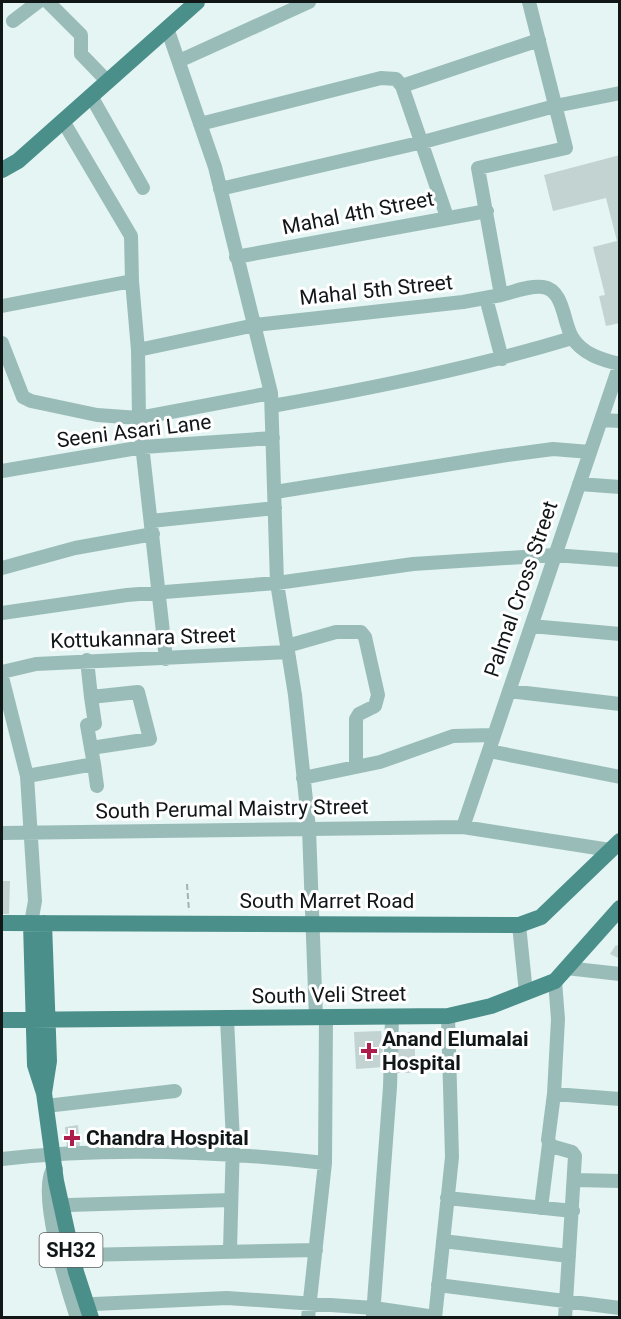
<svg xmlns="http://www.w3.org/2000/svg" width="621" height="1319" font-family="Roboto,sans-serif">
<rect width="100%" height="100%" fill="#e4f5f3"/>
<path fill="#c2d3d1" d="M620 155V323L606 326 599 296 605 295 593 247 617 241 606 198 553 211 544 175Z
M2 881H10L9 914H2Z
M616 945 620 947V959L610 954Z
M381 1031 384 1067 356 1069 354 1032Z
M408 1032H415V1073H395L396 1036H407Z
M78 1125 80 1146 67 1148 65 1127Z"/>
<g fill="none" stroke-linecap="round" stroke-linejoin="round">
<path stroke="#a3b1b0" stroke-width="2" stroke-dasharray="6 3" stroke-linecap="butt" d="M187 884 189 911"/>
<path stroke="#9abcb9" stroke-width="14" d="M48 2 81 35V54L108 82
M13 21 38 2
M167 28 215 167 271 393 277 583 295 695 309 829 316 1018
M179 61 309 2
M402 86 447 217
M91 96 143 188
M63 121 131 236 132 281
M200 124 381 78 396 79 402 86 539 40
M220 189 423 142 555 106 620 93
M236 257 487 211
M486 298 502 359
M2 306 132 281 138 350 139 418 166 659
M2 343 23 397 31 401 97 415 139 418 271 393
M138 350 255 325 463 302 501 295
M272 406C373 388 473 368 572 338
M601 420 620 421
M2 471 143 447 273 438
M579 484 620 487
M275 492 501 456 553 449 590 452
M151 521 275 508
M2 568 75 548 153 534
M2 613 127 595 277 583 413 564 554 555 620 560
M531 626 620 634
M287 646 336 632H361L365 637 378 695 375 706 359 714 356 719V766
M87 660 91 697
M2 672 36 664 288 652
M2 677 27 776 35 901 31 923
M509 691 620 704
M91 748 87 725 95 724 91 697 138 692 150 739 91 748 94 764
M489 751 620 777
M27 776 94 764 97 786
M303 778 380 762 453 736 494 735
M463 827 620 364C602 360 582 354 572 337 563 322 564 290 543 287 530 285 514 292 501 295L478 168 566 148 529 2
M2 833 463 827 610 850
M519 925 526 993
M566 968 620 974
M555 981 558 1019 554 1094 548 1140 551 1146 572 1152 575 1156 565 1318
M227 1019 233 1141 230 1250
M554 1094 620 1099
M46 1106 175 1091
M2 1159C109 1147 218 1151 325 1163
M56 1169 54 1168C36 1188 68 1291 77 1318
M575 1180 620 1181
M447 1198 573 1211
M69 1205 231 1200
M541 1208 549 1144
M443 1241 569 1256
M80 1255 316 1250
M438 1285 620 1308
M94 1304 227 1298 374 1308 435 1317
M373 1315 390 1087 392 1018
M308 1318 325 1163 326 1018
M435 1318 452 1157 448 1016"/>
<path stroke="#4b8f8a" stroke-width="16" d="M2 170 18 161 197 2
M2 923 519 925 541 917 620 841
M31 923 35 1065 44 1093 56 1181 76 1272 91 1318
M44 923 49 1061 44 1093
M2 1020 448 1016 491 1006 555 981 620 908"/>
</g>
<g fill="#ae1c4b" stroke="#fff" stroke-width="2">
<path d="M366 1042h6v6h6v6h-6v6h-6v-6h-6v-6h6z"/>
<path d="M69 1129h6v6h6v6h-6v6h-6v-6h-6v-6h6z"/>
</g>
<g text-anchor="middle" stroke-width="6" stroke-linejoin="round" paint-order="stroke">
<rect fill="#fff" stroke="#585d5d" stroke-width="1.5" x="39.5" y="1233" width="63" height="34" rx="4.5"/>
<g font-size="20" font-weight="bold" fill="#111717">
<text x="71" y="1257">SH32</text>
</g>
<g font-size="21" fill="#111717" stroke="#fff">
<text transform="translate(358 213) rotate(-11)" y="7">Mahal 4th Street</text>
<text transform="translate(376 290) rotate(-6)" y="7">Mahal 5th Street</text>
<text transform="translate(134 431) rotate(-7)" y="7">Seeni Asari Lane</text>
<text transform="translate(521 589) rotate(-71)" y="7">Palmal Cross Street</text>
<text transform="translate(143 638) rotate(-2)" y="7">Kottukannara Street</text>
<text transform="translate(232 809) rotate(-1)" y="7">South Perumal Maistry Street</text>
<text x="327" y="908">South Marret Road</text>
<text transform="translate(329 995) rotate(-1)" y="7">South Veli Street</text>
</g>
<g font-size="21" font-weight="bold" fill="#111717" stroke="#fff" text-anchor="start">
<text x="382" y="1046">Anand Elumalai<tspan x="382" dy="24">Hospital</tspan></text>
<text x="86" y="1145">Chandra Hospital</text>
</g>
</g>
<rect width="621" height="1319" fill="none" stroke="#111717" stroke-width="6"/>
</svg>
